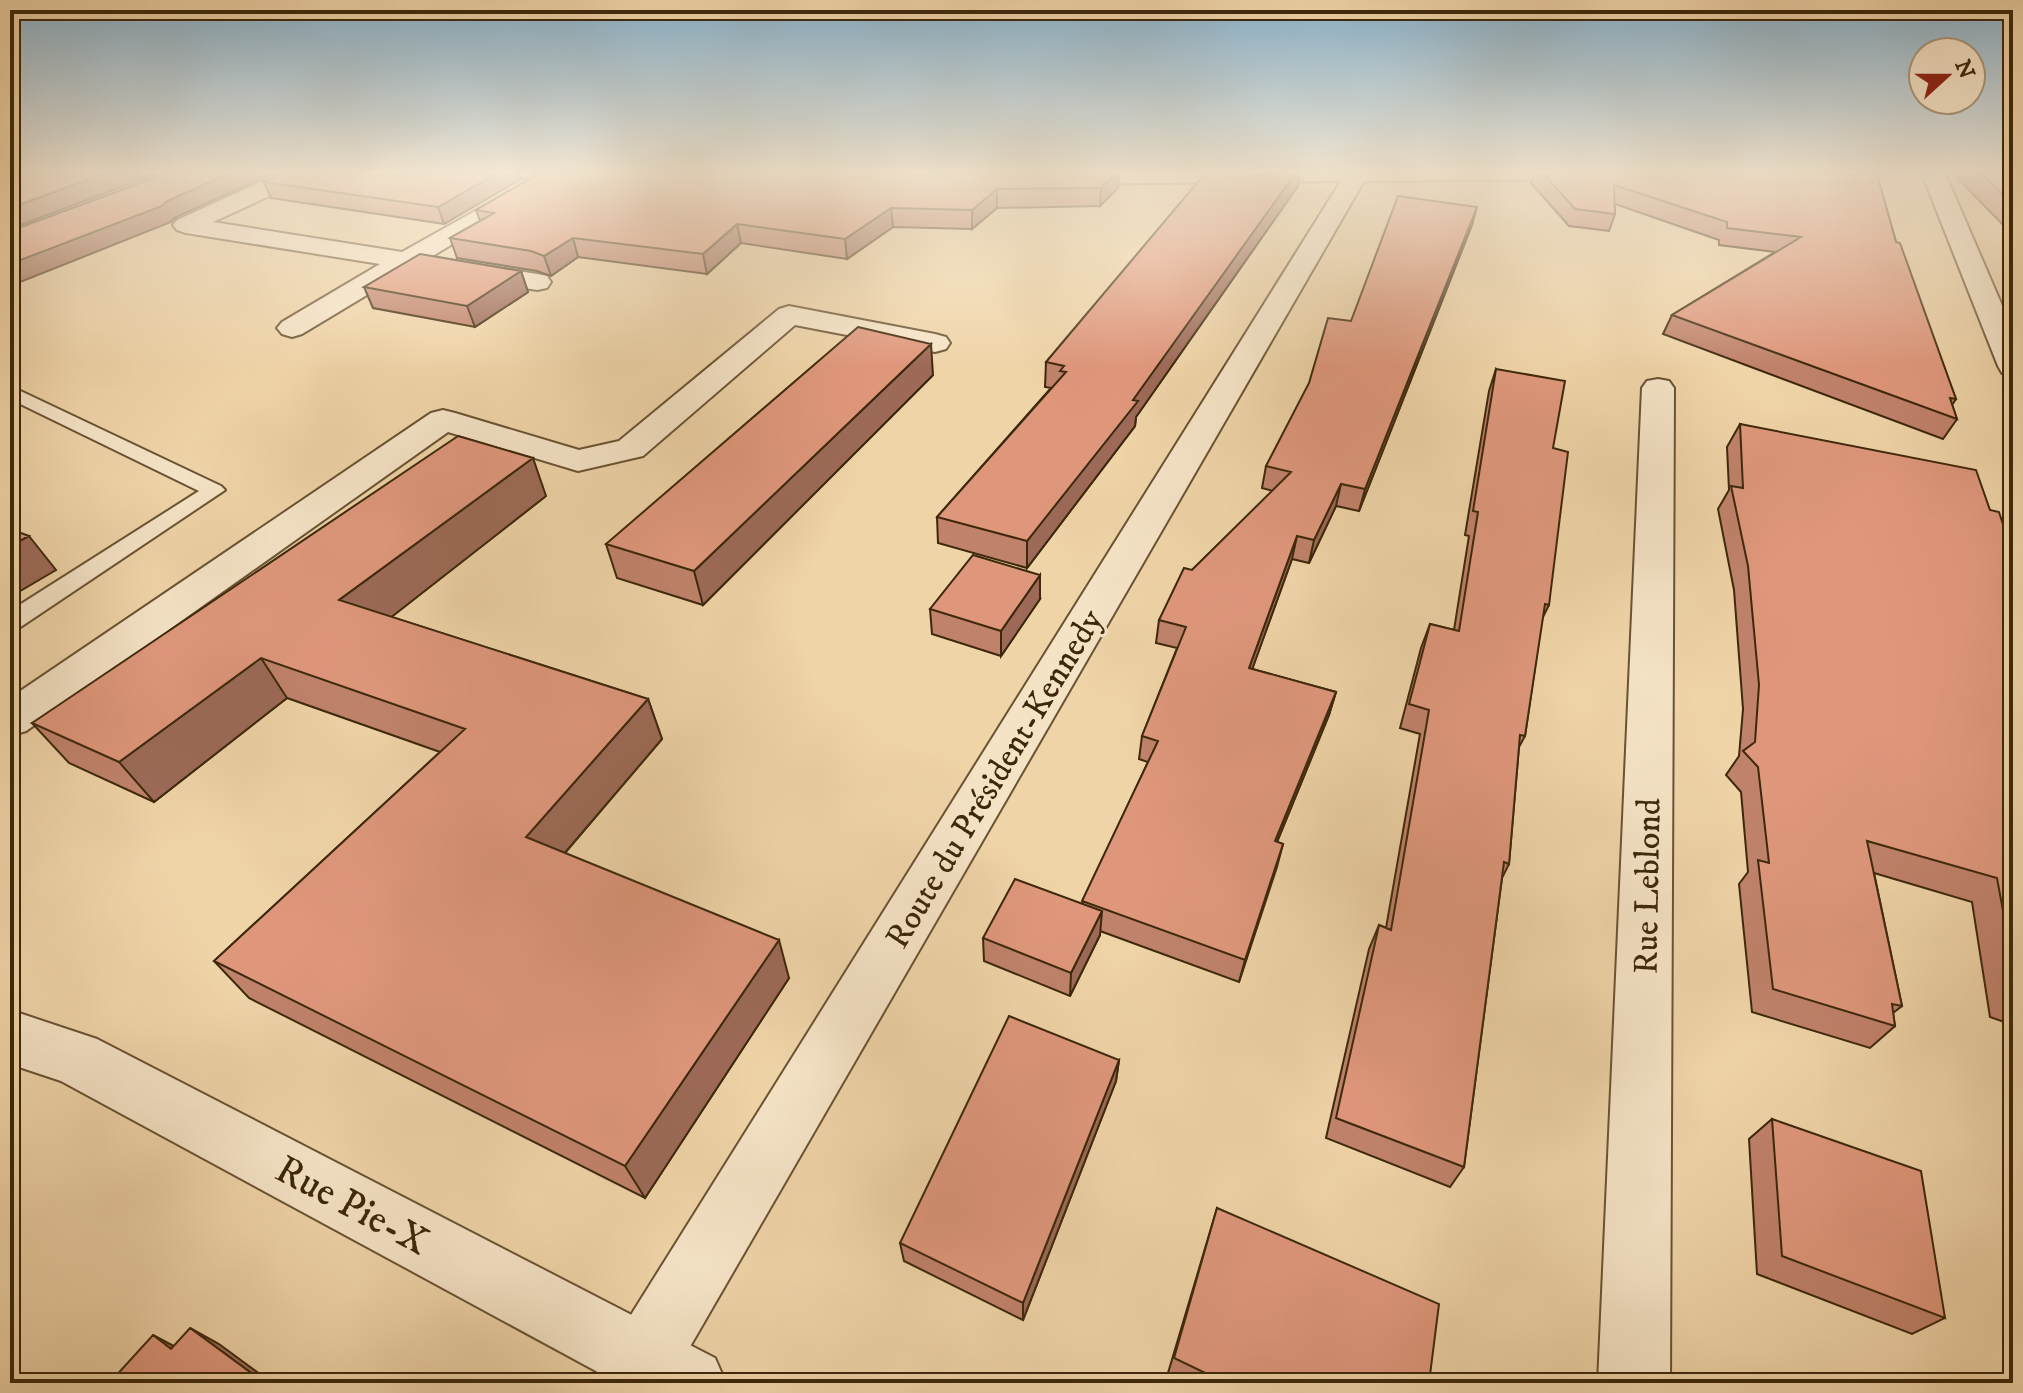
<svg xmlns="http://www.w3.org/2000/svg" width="2023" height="1393" font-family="'IM FELL DW Pica',serif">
<rect width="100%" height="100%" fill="#efd4a8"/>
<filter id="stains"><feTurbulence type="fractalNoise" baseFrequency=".0025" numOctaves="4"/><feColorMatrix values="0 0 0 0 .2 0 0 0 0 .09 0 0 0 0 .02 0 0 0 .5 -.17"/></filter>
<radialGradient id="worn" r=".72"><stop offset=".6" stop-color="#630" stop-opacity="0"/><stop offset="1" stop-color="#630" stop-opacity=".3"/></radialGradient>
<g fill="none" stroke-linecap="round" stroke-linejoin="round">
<defs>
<path id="service" d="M10 386 221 486 225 490 19 628 10 630V611L199 491 10 399Z"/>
<path id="minor" d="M285 171H316L313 176 213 222 402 252 529 181 537 183 541 188 537 193 431 257 537 274 547 276 551 282 547 288 537 290 410 269 302 334 292 337 282 334 277 328 282 322 380 264 186 233 177 230 173 225 177 220Z
M1921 171H1944L2013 331V375L2002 373 1998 366Z
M789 306 935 334 946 337 950 343 946 349 935 352 795 325 643 456 578 471 448 432 26 731 10 736V698L431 413 443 410 455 413 579 450 619 441 779 309Z
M1658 379 1669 381 1674 388 1670 1383H1598L1642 388 1647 381Z
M10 1010 97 1039 715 1358 726 1383H618L61 1081 10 1064Z"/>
<path id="tertiary" d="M514 171H599L610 178 606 183 598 185 525 178Z
M1712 171 1701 178 1364 181 669 1383H593L604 1358 1341 181 1059 184 1051 182 1047 177 1051 172Z"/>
</defs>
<use href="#service" stroke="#6a5332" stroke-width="4"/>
<use href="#minor" stroke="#6a5332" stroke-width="4"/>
<use href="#tertiary" stroke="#6a5332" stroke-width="4"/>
<use href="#service" fill="#f5e3c6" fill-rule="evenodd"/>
<use href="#minor" fill="#f5e3c6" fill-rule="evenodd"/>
<use href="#tertiary" fill="#f5e3c6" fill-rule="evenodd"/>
</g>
<path fill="#c0826b" stroke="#3d280b" stroke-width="2" d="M543 171H838L789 172 1118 188 1100 206 997 208 972 229 893 227 847 259 741 243 707 274 578 257 551 276 537 271 457 258 450 238 480 221 476 210Z
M1535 171H1876L1896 242 1956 399 1952 405 1957 419 1943 439 1663 334 1672 315 1775 252 1719 245V240L1615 204V214L1609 231 1569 226 1531 183Z
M1961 171H2013V235L1958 179 1962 173Z
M521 179 444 224 271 198 264 182Z
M1298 186 1136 417 1135 426 1027 568 938 543 937 517 1051 388 1045 387 1046 362Z
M1472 225 1359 511 1336 506 1309 563 1292 559 1252 669 1336 692 1329 715 1277 842 1283 844 1239 982 1100 931V935L1070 996 984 961 983 938 1082 904 1148 762 1139 759 1142 736 1177 648 1156 643 1159 620 1192 570 1273 491 1262 488 1266 466 1351 321Z
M521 271 528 292 475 327 373 308 364 287Z
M1496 369 1553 448 1549 605 1542 619 1525 736 1519 747 1509 864 1502 878 1464 1167 1450 1187 1326 1138 1369 949 1379 925 1386 928 1420 734 1400 728 1421 648 1430 624 1454 630 1469 536 1465 535 1489 391Z
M933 375 703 605 617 578 606 544Z
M1740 424 1990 510 2013 555V577L2010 581 2013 590V1025L1990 1017 1972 902 1874 873 1902 1006 1893 1013 1895 1026 1870 1048 1752 1012 1739 884 1748 872 1741 792 1726 775 1739 756 1743 709 1734 590 1718 509 1729 490 1727 447Z
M546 496 391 617 648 699 662 739 565 853 789 978 645 1198 249 998 214 961 440 752 287 698 154 802 69 763 32 723Z
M1040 599 1001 656 932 634 930 609Z
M1119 1060 1116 1081 1023 1320 904 1261 900 1243Z
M1772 1119 1945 1318 1912 1334 1757 1274 1749 1139Z
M1217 1208 1429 1383H1188L1168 1373Z"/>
<path fill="#9c6a57" stroke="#3d280b" stroke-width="2" d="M112 171H164L10 229V208Z
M234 171H278L176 217 171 222 10 286V264L167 201Z
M501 171H518L521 179 444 224 438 207Z
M1118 171H1119L1118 188 1100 206 1101 188Z
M1297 171H1300L1298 186 1136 417 1135 426 1027 568V541Z
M997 189V208L972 229V210Z
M1477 207 1472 225 1359 511 1365 489Z
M891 208 893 227 847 259 845 239Z
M737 224 741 243 707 274 703 254Z
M573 238 578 257 551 276 544 256Z
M521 271 528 292 475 327 467 306Z
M931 344 933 375 703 605 694 571Z
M533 458 546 496 362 640 339 600Z
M1341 484 1336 506 1309 563 1314 540Z
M29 536 56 570 10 597V546Z
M1297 536 1292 559 1244 692 1249 668Z
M1040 575V599L1001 656V631Z
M261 658 287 698 154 802 119 762Z
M1336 692 1329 715 1268 864 1275 841Z
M648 699 662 739 545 876 526 837Z
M1283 844 1277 867 1239 982 1245 960Z
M1102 911 1100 935 1070 996 1071 973Z
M779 940 789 978 645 1198 625 1166Z
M1119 1060 1116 1081 1023 1320V1303Z
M190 1328 219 1344 272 1383H265Z
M153 1335 183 1351 171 1349Z"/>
<path fill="#df977c" stroke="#3d280b" stroke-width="2" d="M10 171H112L10 208Z
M173 171H234L167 201 162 206 10 264V231Z
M288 171H501L438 207 264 182Z
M543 171 820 172 1118 171 1101 188 997 189 972 210 891 208 845 239 737 224 703 254 573 238 544 256 531 251 450 238 494 213 476 210Z
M1207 171H1297L1133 400 1138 401 1027 541 937 517 1066 372 1060 371 1064 366 1046 362Z
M1541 171H1876L1896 242 1900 243 1956 399 1950 398 1957 419 1672 315 1801 237 1727 228V222L1614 185 1615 214 1575 209Z
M1979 171H2013V205Z
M1398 196 1477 207 1365 489 1341 484 1314 540 1297 536 1249 668 1336 692 1275 841 1283 844 1245 960 1082 901 1158 741 1142 736 1186 627 1159 620 1184 568 1192 570 1291 472 1266 466 1309 383 1328 318 1351 321Z
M420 254 521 271 467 306 364 287Z
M858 327 931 344 694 571 606 544Z
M1496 369 1565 381 1553 448 1568 452 1549 605 1545 604 1525 736 1520 735 1509 864 1504 862 1464 1167 1336 1118 1379 925 1391 930 1429 710 1409 704 1430 624 1459 631 1478 512 1473 511Z
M1740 424 1976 470 1990 510 1999 512 2013 555V570L2005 568 2013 590V965L1997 878 1867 841 1902 1006 1892 1004 1895 1026 1773 989 1758 860 1769 863 1758 767 1743 751 1755 742 1759 685 1748 566 1731 486 1743 488Z
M458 436 533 458 339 600 648 699 526 837 779 940 625 1166 214 961 465 729 261 658 119 762 32 723Z
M10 529 29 536 10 546Z
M973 555 1040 575 1001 631 930 609Z
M1015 879 1102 911 1071 973 983 938Z
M1009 1016 1119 1060 1023 1303 900 1243Z
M1772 1119 1921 1171 1945 1318 1782 1256Z
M1217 1208 1439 1304 1429 1383H1226L1174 1358Z
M190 1328 265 1383H118L113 1379 153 1335 171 1349Z"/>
<linearGradient id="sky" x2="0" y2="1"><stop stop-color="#89b5d2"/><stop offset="0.47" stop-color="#f8ecd8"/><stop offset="1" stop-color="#f8ecd8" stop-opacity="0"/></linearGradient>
<rect width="2023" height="366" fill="url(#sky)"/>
<g text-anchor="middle" stroke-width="6" stroke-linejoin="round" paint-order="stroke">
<g font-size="34" fill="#3d280b" stroke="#f5e3c6">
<text transform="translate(993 778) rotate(-59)" y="12">Route du Président-Kennedy</text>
<text transform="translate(1646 886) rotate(-89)" y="12">Rue Leblond</text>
</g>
<g font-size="40" fill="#3d280b" stroke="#f5e3c6">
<text transform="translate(353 1204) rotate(28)" y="14">Rue Pie-X</text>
</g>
</g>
<rect width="2023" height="1393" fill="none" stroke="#efd4a8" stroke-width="40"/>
<rect x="12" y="12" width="1999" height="1369" fill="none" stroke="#3d280b" stroke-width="4"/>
<rect x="20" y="20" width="1983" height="1353" fill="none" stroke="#3d280b" stroke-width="2"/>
<g transform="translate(1947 76) rotate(69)"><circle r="38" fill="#f5e3c6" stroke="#ab987b" stroke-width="2"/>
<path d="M0-6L14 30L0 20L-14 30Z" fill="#8f2418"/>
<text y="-12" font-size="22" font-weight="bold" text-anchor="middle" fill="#3d280b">N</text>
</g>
<rect width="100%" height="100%" filter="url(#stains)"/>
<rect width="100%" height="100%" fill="url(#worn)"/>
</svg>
